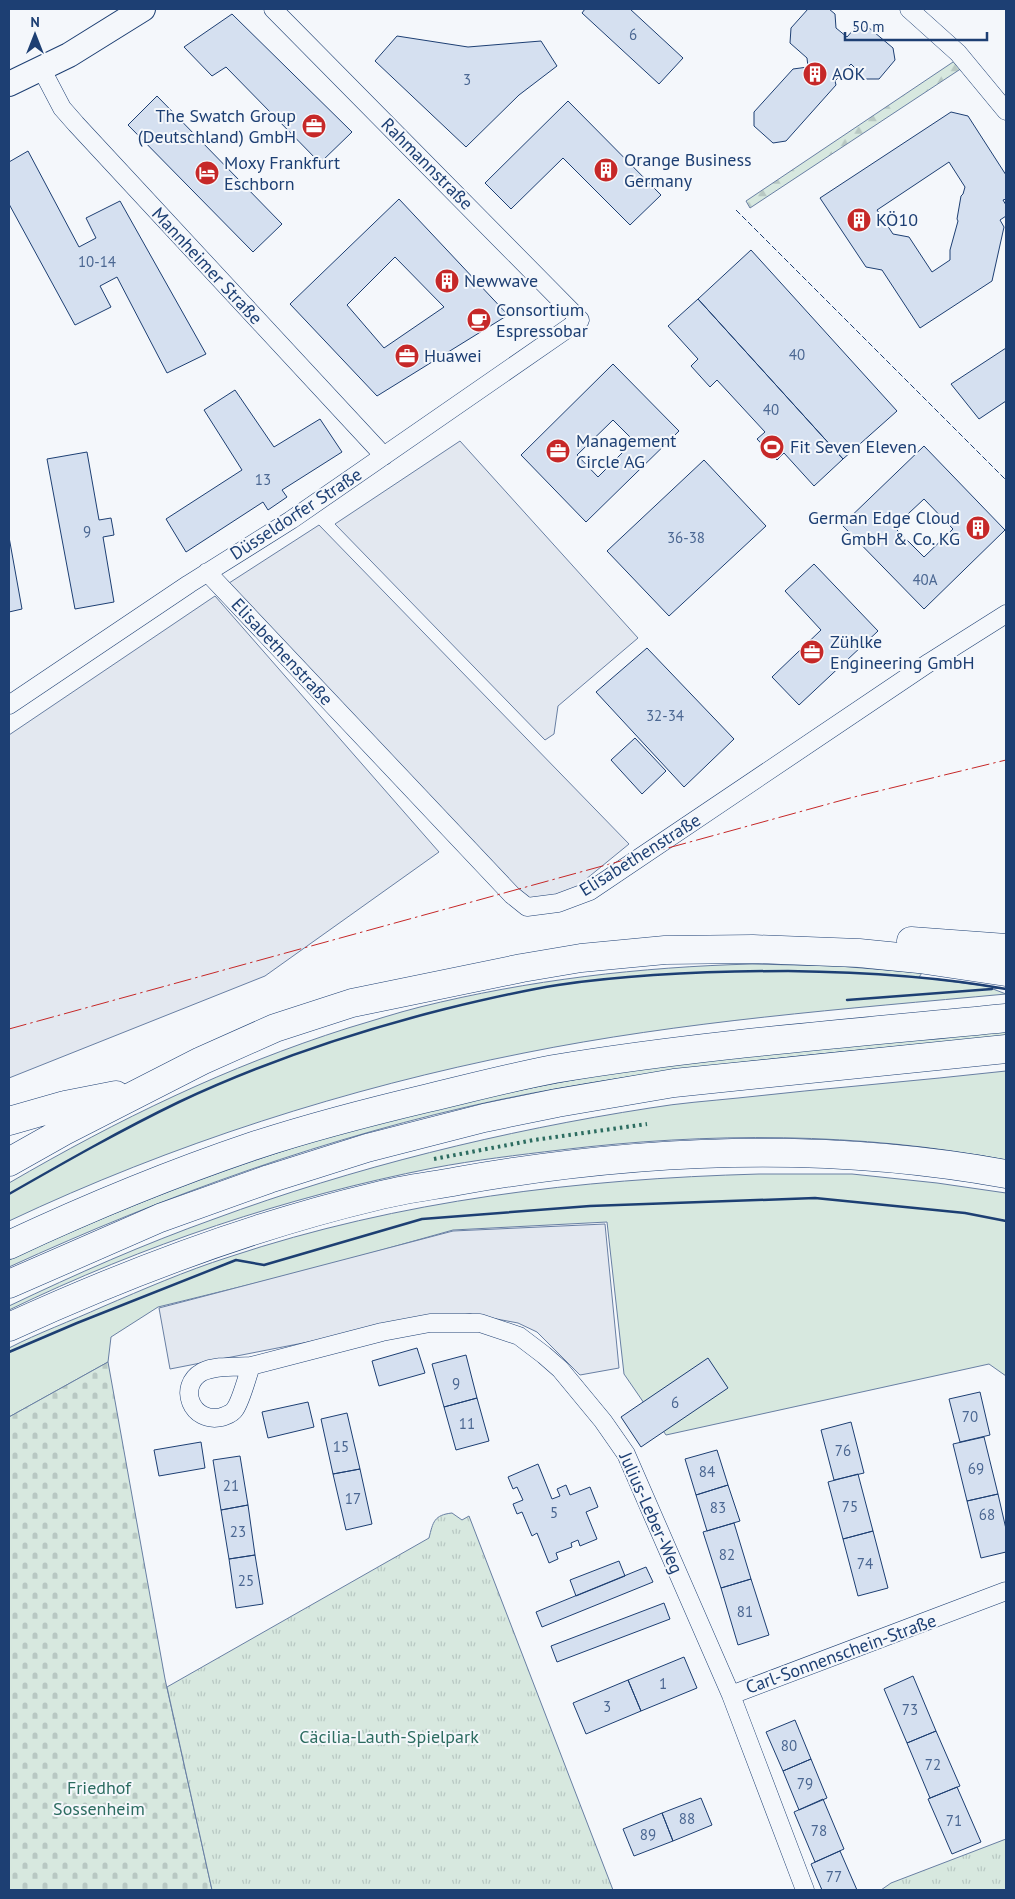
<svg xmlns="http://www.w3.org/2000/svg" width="1015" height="1899" font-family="'PT Sans',sans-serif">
<defs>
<pattern id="forest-firs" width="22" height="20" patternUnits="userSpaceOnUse" patternTransform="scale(1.25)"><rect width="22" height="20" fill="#d7e8df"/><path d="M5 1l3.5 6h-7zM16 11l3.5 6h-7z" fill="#b8c8c3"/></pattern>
<pattern id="cemetery-stones" width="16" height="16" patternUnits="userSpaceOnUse" patternTransform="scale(1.25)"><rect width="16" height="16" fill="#d7e8df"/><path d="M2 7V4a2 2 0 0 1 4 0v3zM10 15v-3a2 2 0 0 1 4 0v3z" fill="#b8c8c3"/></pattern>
<pattern id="park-tufts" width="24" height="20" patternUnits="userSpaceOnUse" patternTransform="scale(1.25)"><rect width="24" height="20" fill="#d7e8df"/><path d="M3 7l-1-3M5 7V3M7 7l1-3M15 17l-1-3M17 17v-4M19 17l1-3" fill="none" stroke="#b8c8c3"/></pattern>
</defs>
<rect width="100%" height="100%" fill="#f4f7fb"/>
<path fill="#d7e8df" stroke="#687fa3" d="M752 964 838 966 922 973 919 977 1001 988 993 989 1006 994C845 1009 683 1021 524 1053 347 1088 172 1144 9 1221V1183C119 1119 226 1067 348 1028 372 1021 396 1013 420 1007 529 980 640 967 752 964Z
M1006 1030V1036C836 1053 665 1065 498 1100 329 1136 166 1195 9 1267V1260C118 1209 236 1163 352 1130 434 1107 517 1090 600 1075 734 1052 871 1043 1006 1030Z
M1006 1071V1160C859 1132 709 1132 560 1150 518 1155 475 1160 433 1168 287 1197 143 1245 9 1310V1306C76 1274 144 1244 214 1219 355 1167 502 1131 650 1108 679 1103 709 1101 738 1098 827 1088 917 1081 1006 1071Z
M759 1174H852L937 1183 1006 1193V1376L989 1364 666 1435 624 1374 607 1222 453 1230 321 1267 158 1307 111 1337 108 1362 9 1417V1348C38 1333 71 1321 102 1307 144 1289 185 1271 229 1257 400 1200 579 1179 759 1174Z"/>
<path fill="url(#forest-firs)" stroke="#687fa3" d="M956 60 962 68 750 208 746 201Z"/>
<path fill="url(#cemetery-stones)" stroke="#687fa3" d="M108 1362 165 1679 212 1890H9V1417Z"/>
<path fill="url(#park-tufts)" stroke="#687fa3" d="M452 1513 462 1520 469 1516 613 1890H212L167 1687 429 1538C433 1522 434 1515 452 1513Z
M1006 1839V1890H881L891 1883Z"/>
<path fill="#e3e8f0" stroke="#687fa3" d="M460 441 638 638 558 706 554 734 545 740 335 524Z
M319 525 629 844 569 893 525 900 226 585Z
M215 596 439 852 265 976 9 1078V735Z
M605 1224 619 1368 580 1375 537 1332 518 1323 470 1314 431 1318 170 1369 159 1308 453 1231Z"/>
<path fill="#d5e0f0" stroke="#1d3f73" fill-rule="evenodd" d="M585 9H630L683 58 659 84 582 13Z
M808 9H829L835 14 836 28 847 37 855 28 868 27 893 48 895 60 879 79H866L851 64 835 81 836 85 786 141 773 143 754 126V112L793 69 808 67 807 58 790 43 791 28Z
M232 14 352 132 320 163 226 67 212 76 184 47Z
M397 36 468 47 541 41 557 66 519 95 466 147 375 61Z
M157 96 282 224 253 252 128 125Z
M568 101 661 195 630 225 563 158 511 209 485 183Z
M951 112 968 116 1006 175V199L1003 200 1006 205V216L1000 220 1004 227 992 281 920 328 882 270 866 267 820 198ZM949 162 965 187 963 194 961 196 957 219 958 221 950 250V260L932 272 909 237 893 234 877 210Z
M28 151 79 247 96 238 86 218 120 201 206 354 167 373 117 277 100 286 111 307 75 325 9 204V162Z
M399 199 508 315 377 396 290 304ZM395 257 444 307 384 348 347 305Z
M751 250 897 411 843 459 698 299Z
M698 299 843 459 814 486 784 453 777 460 757 439 765 432 717 380 710 387 691 366 698 359 668 326Z
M1006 348V401L979 419 951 384Z
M613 364 679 431 586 522 521 455ZM613 420 634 441 598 477 577 455Z
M235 390 274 447 320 419 342 452 282 490 287 497 268 510 263 502 186 552 166 519 242 470 204 410Z
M924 446 1005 530 924 609 842 525ZM924 499 953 529 924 557 894 527Z
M87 452 99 520 111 518 113 529 114 535 103 537 114 602 75 609 47 459Z
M704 460 766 526 669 616 607 551Z
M9 537 22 609 9 612Z
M814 564 878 631 799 705 772 677 821 630 785 591Z
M647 648 734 739 684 787 596 692Z
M635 738 666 771 642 794 611 760Z
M417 1348 425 1373 379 1386 372 1361Z
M466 1355 477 1398 444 1407 432 1364Z
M708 1358 728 1388 641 1447 621 1417Z
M980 1392 990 1435 960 1442 949 1399Z
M477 1398 489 1441 456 1450 444 1407Z
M308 1402 314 1427 268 1438 262 1412Z
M347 1413 360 1469 333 1474 321 1419Z
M851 1422 864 1473 834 1480 821 1430Z
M984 1437 998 1494 967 1501 953 1444Z
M201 1442 205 1468 159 1476 154 1450Z
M717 1450 728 1485 696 1495 685 1459Z
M240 1456 248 1505 221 1510 213 1460Z
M538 1464 552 1499 560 1496 557 1489 566 1485 570 1495 590 1487 598 1507 586 1512 597 1539 580 1546 578 1540 571 1543 572 1547 556 1553 558 1559 549 1563 537 1533 532 1536 522 1512 517 1514 513 1504 523 1500 517 1487 513 1489 508 1477Z
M360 1469 372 1524 346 1530 333 1474Z
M858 1474 873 1531 843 1539 828 1482Z
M728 1485 740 1521 707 1531 696 1495Z
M998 1494 1006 1529V1552L981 1558 967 1501Z
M248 1505 255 1555 229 1559 221 1510Z
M734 1523 751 1579 721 1588 703 1532Z
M873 1531 888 1588 858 1596 843 1539Z
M255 1555 263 1604 236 1608 229 1559Z
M619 1561 625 1576 576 1596 570 1580Z
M646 1567 653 1582 542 1627 536 1612Z
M751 1579 769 1635 738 1645 721 1588Z
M664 1603 670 1619 557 1662 551 1646Z
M684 1657 697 1688 641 1711 628 1680Z
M913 1676 936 1731 907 1743 884 1689Z
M628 1680 641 1711 586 1734 573 1703Z
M795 1720 811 1759 783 1771 766 1732Z
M936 1731 960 1786 930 1798 907 1743Z
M811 1759 827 1798 799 1810 783 1771Z
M957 1787 981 1842 952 1854 928 1799Z
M701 1798 712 1825 673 1841 662 1813Z
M823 1799 844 1849 815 1862 794 1812Z
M662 1813 673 1841 634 1856 623 1829Z
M840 1851 857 1890H822L811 1864Z"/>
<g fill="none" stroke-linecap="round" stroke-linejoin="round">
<defs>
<path id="street" d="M909 9 958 53 1006 111
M41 68 62 108 76 124 384 456
M207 572 512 895 527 907 558 903 590 891 930 662 1006 614
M9 705 189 584 291 520 580 320 273 9
M251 1366 382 1332 430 1323H480L519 1336 544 1355 560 1369 603 1421 626 1454 731 1695 805 1890
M251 1366C247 1377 241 1401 235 1409 232 1414 227 1415 222 1417 191 1424 177 1386 202 1372 216 1365 236 1367 251 1366Z
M731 1695 1006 1591"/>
<path id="secondary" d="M9 84 69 55 143 9"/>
<path id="highway" d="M911 941 1006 948
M9 1121 65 1105 116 1095
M9 1162 64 1131 201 1061 275 1028 352 1003 522 968 581 958 665 950 753 949 859 953 919 959 1006 972
M9 1245C88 1208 170 1174 253 1146 311 1127 369 1112 428 1098 470 1088 512 1077 554 1069 704 1044 855 1033 1006 1018
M9 1284 160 1218 269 1179 367 1148 484 1118 557 1103 674 1083 1006 1049
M9 1327C127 1273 250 1226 377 1196 404 1189 431 1186 458 1181 638 1149 825 1141 1006 1174"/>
</defs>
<use href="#street" stroke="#1d3f73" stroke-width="19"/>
<use href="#secondary" stroke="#1d3f73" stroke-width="26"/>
<use href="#highway" stroke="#1d3f73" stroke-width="29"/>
<use href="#street" stroke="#f4f7fb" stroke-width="18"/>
<use href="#secondary" stroke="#f4f7fb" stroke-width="24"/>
<use href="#highway" stroke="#f4f7fb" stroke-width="28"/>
<path stroke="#2c6c60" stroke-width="4" stroke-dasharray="2.5 4" stroke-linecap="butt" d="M434 1159 534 1140 647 1124"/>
<path stroke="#1d3f73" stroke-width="1" stroke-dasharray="6 2.5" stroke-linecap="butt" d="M736 210 1006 480"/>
<path stroke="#1d3f73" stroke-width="2.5" d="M847 1000 992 989
M9 1194C65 1162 121 1130 179 1102 264 1062 354 1032 445 1009 482 1000 520 991 558 985 634 974 711 971 788 971 861 972 934 976 1006 989
M9 1352 77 1323 236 1260 264 1265 422 1219 590 1206 815 1198 965 1213 1006 1221"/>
<path stroke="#c62828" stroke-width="1" stroke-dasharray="18 4 2.5 4" stroke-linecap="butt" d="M9 1029 850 798 1006 760"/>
</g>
<defs>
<symbol id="building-disc" viewBox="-11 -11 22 22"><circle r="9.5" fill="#c62828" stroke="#f4f7fb"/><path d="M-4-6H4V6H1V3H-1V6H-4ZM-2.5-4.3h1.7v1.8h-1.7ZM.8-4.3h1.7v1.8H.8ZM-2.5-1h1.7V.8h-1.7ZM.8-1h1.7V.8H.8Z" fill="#fff"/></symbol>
<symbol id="office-disc" viewBox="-11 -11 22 22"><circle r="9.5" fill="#c62828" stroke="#f4f7fb"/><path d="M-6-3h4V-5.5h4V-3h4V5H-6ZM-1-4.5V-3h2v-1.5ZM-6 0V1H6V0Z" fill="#fff"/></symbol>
<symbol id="hotel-disc" viewBox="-11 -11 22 22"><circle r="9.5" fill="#c62828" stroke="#f4f7fb"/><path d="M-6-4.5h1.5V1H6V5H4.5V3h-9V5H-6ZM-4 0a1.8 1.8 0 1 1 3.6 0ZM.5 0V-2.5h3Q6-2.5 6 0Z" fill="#fff"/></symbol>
<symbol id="cafe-disc" viewBox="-11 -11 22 22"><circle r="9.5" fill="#c62828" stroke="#f4f7fb"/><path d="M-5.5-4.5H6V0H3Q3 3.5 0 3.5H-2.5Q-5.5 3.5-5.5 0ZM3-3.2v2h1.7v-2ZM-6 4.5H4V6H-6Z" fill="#fff"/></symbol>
<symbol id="stadium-disc" viewBox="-11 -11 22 22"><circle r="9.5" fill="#c62828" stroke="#f4f7fb"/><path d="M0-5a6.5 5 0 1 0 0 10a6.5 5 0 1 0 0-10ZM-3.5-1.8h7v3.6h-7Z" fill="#fff"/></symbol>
</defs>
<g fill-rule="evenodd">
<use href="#building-disc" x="801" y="60" width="28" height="28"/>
<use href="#office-disc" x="300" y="112" width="28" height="28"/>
<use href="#building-disc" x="592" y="156" width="28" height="28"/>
<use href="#hotel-disc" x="193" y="159" width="28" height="28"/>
<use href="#building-disc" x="845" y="206" width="28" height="28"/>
<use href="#building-disc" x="433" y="267" width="28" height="28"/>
<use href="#cafe-disc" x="465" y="306" width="28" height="28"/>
<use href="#office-disc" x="393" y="342" width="28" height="28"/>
<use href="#stadium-disc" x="758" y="433" width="28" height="28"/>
<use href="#office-disc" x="544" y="437" width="28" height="28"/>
<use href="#building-disc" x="964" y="514" width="28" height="28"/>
<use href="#office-disc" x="798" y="638" width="28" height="28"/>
</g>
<g text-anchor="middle" stroke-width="4" stroke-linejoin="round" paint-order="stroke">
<g font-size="15" fill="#4b6792">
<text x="633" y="40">6</text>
<text x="467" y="85">3</text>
<text x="97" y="267">10-14</text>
<text x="797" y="360">40</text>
<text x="771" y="415">40</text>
<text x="263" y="485">13</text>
<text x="87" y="537">9</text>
<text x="686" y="543">36-38</text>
<text x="925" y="585">40A</text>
<text x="665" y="721">32-34</text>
<text x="456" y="1389">9</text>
<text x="675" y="1408">6</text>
<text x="970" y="1422">70</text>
<text x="467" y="1429">11</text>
<text x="341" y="1452">15</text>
<text x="843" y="1456">76</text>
<text x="976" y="1474">69</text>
<text x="707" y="1477">84</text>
<text x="231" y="1491">21</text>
<text x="353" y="1504">17</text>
<text x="850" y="1512">75</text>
<text x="718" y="1513">83</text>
<text x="554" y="1518">5</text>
<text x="987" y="1520">68</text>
<text x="238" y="1537">23</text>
<text x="727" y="1560">82</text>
<text x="865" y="1569">74</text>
<text x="246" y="1586">25</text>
<text x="745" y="1617">81</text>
<text x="663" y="1689">1</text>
<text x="607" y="1712">3</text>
<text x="910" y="1715">73</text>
<text x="789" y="1751">80</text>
<text x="933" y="1770">72</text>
<text x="805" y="1789">79</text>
<text x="687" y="1824">88</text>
<text x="954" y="1826">71</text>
<text x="819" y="1836">78</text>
<text x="648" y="1840">89</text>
<text x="834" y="1882">77</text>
</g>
<g font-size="18" fill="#1d3f73" stroke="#f4f7fb" text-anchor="start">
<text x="832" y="80">AOK</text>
<text x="296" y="122" text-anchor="end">The Swatch Group<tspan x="296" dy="21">(Deutschland) GmbH</tspan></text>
<text x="624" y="166">Orange Business<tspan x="624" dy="21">Germany</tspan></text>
<text x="224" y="169">Moxy Frankfurt<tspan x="224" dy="21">Eschborn</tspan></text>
<text x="876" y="226">KÖ10</text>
<text x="464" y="287">Newwave</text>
<text x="496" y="316">Consortium<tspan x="496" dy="21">Espressobar</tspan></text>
<text x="424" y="362">Huawei</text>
<text x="576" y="447">Management<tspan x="576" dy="21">Circle AG</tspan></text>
<text x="790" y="453">Fit Seven Eleven</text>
<text x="960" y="524" text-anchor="end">German Edge Cloud<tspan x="960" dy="21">GmbH &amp; Co. KG</tspan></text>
<text x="830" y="648">Zühlke<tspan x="830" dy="21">Engineering GmbH</tspan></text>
</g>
<g font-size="18" fill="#1d3f73" stroke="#f4f7fb">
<text transform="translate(427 164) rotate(45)" y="6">Rahmannstraße</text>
<text transform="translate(207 266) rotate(47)" y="6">Mannheimer Straße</text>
<text transform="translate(296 514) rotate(-33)" y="6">Düsseldorfer Straße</text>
<text transform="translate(282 652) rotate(47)" y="6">Elisabethenstraße</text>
<text transform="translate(640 855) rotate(-32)" y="6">Elisabethenstraße</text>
<text transform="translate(651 1513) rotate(66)" y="6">Julius-Leber-Weg</text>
<text transform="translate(841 1654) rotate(-20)" y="6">Carl-Sonnenschein-Straße</text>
</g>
<g font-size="18" fill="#2c6c60" stroke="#f4f7fb">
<text x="389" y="1743">Cäcilia-Lauth-Spielpark</text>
<text x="99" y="1794">Friedhof<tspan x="99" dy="21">Sossenheim</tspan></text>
</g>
</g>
<rect width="1015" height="1899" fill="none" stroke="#1d3f73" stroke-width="20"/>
<g transform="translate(35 35)" stroke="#f4f7fb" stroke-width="4" paint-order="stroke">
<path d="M0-4L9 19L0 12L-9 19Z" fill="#1d3f73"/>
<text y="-8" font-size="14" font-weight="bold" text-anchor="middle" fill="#1d3f73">N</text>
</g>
<path d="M845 32v8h142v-8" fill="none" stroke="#1d3f73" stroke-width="2.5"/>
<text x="852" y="32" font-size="15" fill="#1d3f73" stroke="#f4f7fb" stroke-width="4" paint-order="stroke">50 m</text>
</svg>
